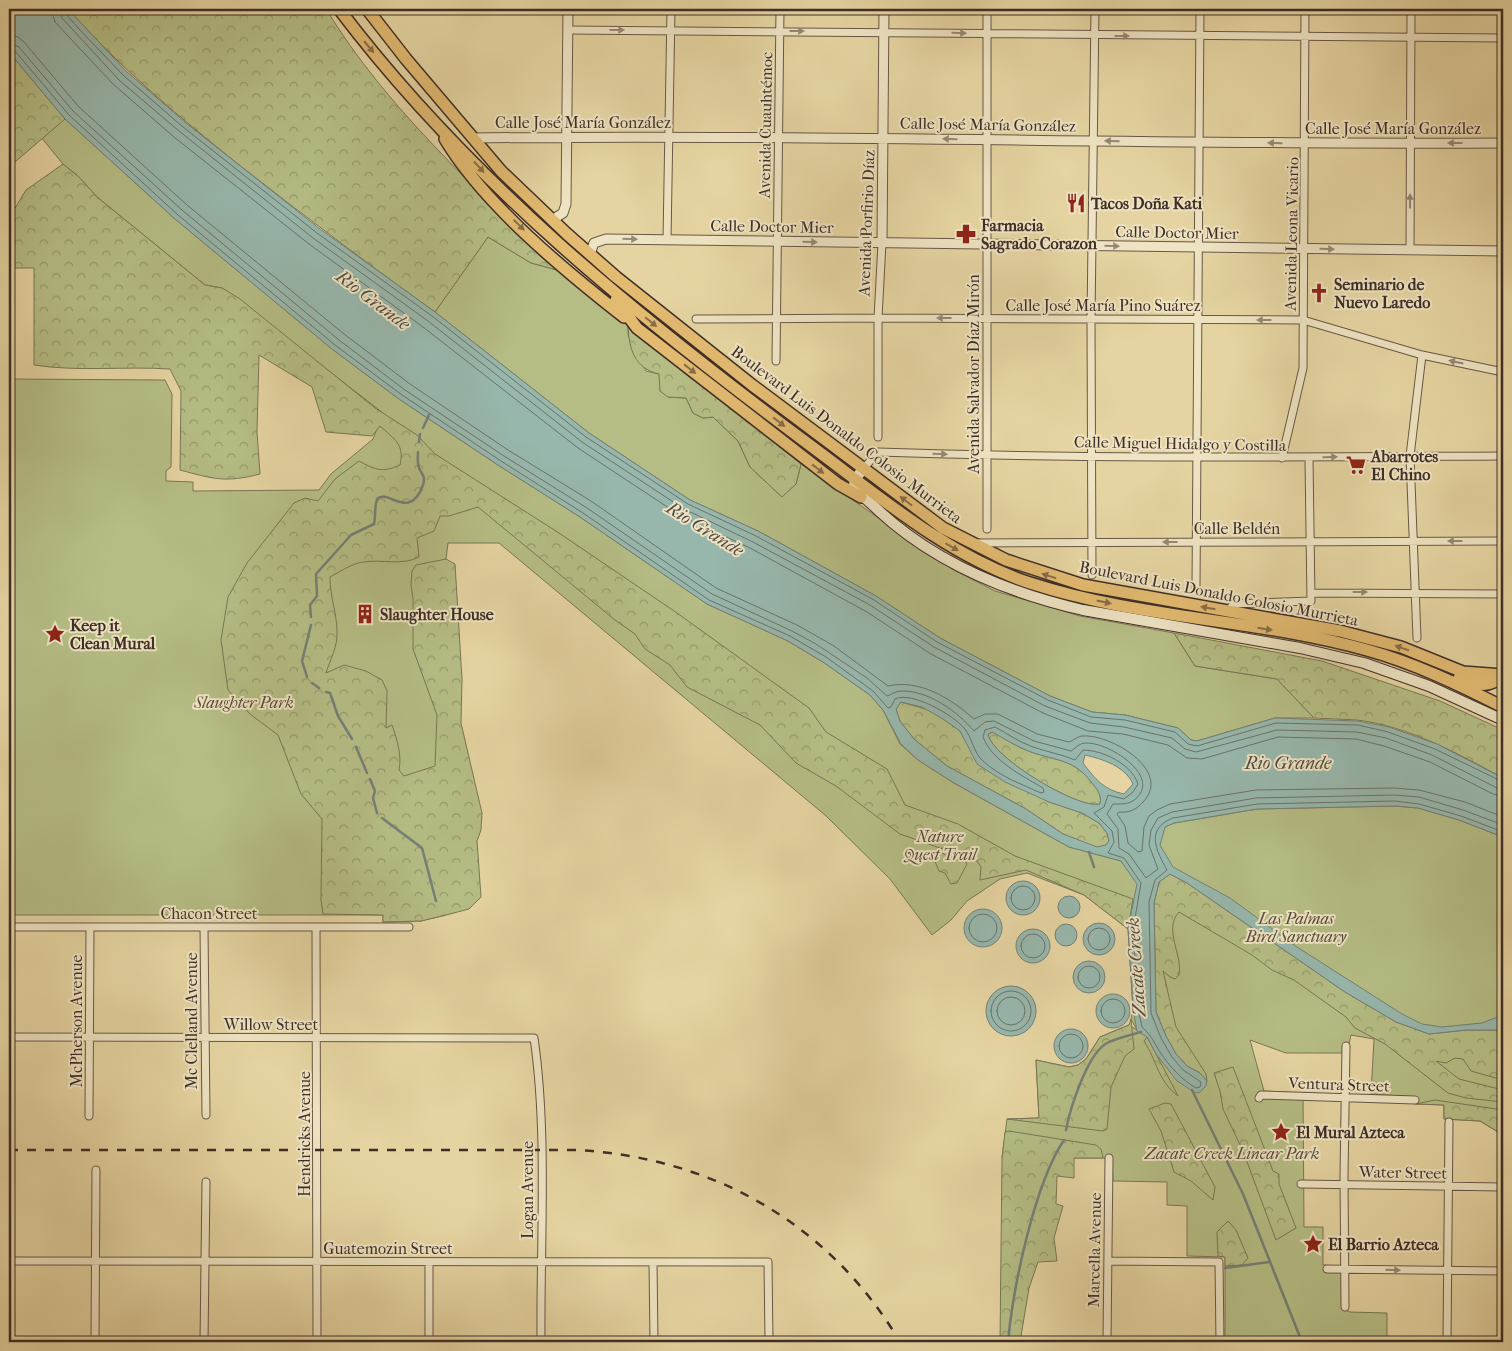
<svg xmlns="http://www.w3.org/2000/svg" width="1512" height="1351" font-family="'IM FELL French Canon',serif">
<defs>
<pattern id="forest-crowns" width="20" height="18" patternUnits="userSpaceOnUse" patternTransform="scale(1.25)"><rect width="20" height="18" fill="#b5bd84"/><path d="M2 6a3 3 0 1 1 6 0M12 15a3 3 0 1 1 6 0" fill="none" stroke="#959a6c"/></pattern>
</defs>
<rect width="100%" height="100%" fill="#e5d4a1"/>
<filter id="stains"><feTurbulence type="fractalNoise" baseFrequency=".004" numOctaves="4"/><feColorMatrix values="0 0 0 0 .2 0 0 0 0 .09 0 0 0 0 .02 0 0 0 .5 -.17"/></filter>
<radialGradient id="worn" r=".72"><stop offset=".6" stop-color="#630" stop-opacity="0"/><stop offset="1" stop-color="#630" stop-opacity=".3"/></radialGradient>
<path fill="#b5bd84" stroke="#7a7656" d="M9 55 65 119 175 219 332 349 399 399 498 465 580 517 707 604 788 641 823 662 870 695 883 710 900 744 918 760 954 783 1069 847 1121 861 1137 883 1165 827 1174 823 1257 809 1395 806 1418 808 1459 820 1503 837V1135L1480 1121 1444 1119V1105L1415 1104V1097L1371 1094 1374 1039 1351 1035 1349 1044H1343L1342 1053H1286L1250 1040 1264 1091 1303 1093 1304 1227H1323V1265H1327V1272H1342L1343 1309 1350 1312 1387 1313V1342H1225V1257L1187 1256V1206L1167 1205V1182L1113 1181 1112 1158H1002L1007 1119 1039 1118 1036 1060 1069 1067 1078 1065 1086 1059 1100 1037 1129 1025 1137 1030 1131 1019 1133 1009 1128 929 1084 895 1027 873 1000 879 967 901 951 920 932 935 890 879 825 815 499 543H448L446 559 464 795 446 915 421 921 383 922V915H9V379L165 380 172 394 171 467 166 471V481L193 482V491L319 490 331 474 373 439 383 413 222 288 205 285 97 197 79 177 63 164 9 98Z
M488 237 531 263 561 271 628 325V335L646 371 659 374 668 397 686 398 693 413 703 418 713 417 738 441 750 467 781 496 796 484 801 464 952 569 995 591 1080 616 1174 633 1195 666 1277 679 1314 718H1275L1197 741 1191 740 1178 728 1125 715 1092 712 1050 696 940 638 876 596 758 531 690 500 589 433 435 312Z"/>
<path fill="url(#forest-crowns)" stroke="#7a7656" d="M68 9H326C387 109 478 190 561 271L531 263 488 237 435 312C368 264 303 215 238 164 178 116 119 67 68 9Z
M9 52 65 119 15 162 9 156Z
M63 164 79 177 97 197 205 285 222 288 240 299 375 408 417 435 435 454 559 533 677 613 809 708 826 732 887 769 905 805 958 824 1015 856 1133 899 1128 929 1084 895 1026 870 980 880 981 867 977 861 900 834 836 786 796 763 760 725 687 687 670 665 645 649 635 634 615 620 478 507 449 516H440L434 531 417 538 419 557C402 566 382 559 363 562 351 564 341 571 330 577 330 598 337 613 337 632 338 646 330 660 326 673L344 665 366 671 382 680 387 691 386 728 392 725C397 739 402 756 399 770L404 776 435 766 437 715 413 649V599L411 585 412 571 416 565 446 559 455 564 462 679 461 723 482 813 481 830 477 841 481 897 469 909 446 915 421 921 383 922V915L323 914 321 900 322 819 301 794 278 735 250 714 228 690 221 640 228 597 247 563 294 503 305 498 318 501 335 479 359 461C376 470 382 473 400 465 405 444 394 439 380 426L372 436 326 432 312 387 259 355 257 432 260 474C225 483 214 479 180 470L181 391 170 369C124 366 79 372 34 365V268H9V218L26 190Z
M628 325 801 464 796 484 782 497 750 467 738 441 713 417 703 418 693 413 686 398 668 397 660 391 659 374C634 368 629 349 628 325Z
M1174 633 1322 661 1440 701 1503 730V778C1459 754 1408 726 1357 720 1343 719 1328 719 1314 718L1277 679 1195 666Z
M901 702 932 711 960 731 978 764 1049 802 1082 813 1099 823 1107 833 1109 841 1106 845 1097 848 1063 834 1026 809 947 766 914 739 900 721 896 709Z
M993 732C1005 739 1017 747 1031 752 1057 761 1074 759 1092 783 1098 790 1102 795 1100 804 1079 810 991 757 988 734Z
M936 850 953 859 965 861 967 864 957 883 951 884 945 873 939 871 931 852Z
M1170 874 1187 883 1345 992 1396 1022 1429 1034 1466 1030H1503V1080L1471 1071 1463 1059 1455 1058 1446 1063 1436 1061 1459 1079 1503 1090V1102L1466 1098 1448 1093 1385 1044 1355 1028 1346 1017 1294 980 1272 970 1252 955 1179 912C1163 929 1183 955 1179 975L1175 979 1170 977 1163 971 1176 1027 1206 1074 1207 1081 1200 1073 1187 1066 1176 1054 1166 1036 1156 1012 1154 903 1159 882Z
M1131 1019 1134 1049 1125 1056 1111 1087 1107 1129 1103 1131 1007 1119 1039 1118 1036 1060 1069 1067 1078 1065 1086 1059 1100 1037 1129 1025Z
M1147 1037 1174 1088 1178 1096C1158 1081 1157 1061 1144 1041Z
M1233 1067 1273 1171 1279 1174V1184L1296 1228 1276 1240 1243 1151 1223 1109 1220 1091 1214 1073Z
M1435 1100 1503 1110V1135L1480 1121 1444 1119V1105L1416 1104Z
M1165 1103 1171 1104 1215 1187 1213 1200 1191 1181 1174 1172 1161 1131 1149 1109Z
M1009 1131 1096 1145 1101 1149 1103 1158H1074V1178L1057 1176 1056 1204 1063 1206 1054 1238 1057 1261 1038 1262 1029 1288 1020 1342H1000L1002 1158 1005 1132Z
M1228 1221 1236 1230 1248 1258 1242 1265 1225 1266V1257L1218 1256 1217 1232Z"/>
<path fill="#97b7ac" stroke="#748077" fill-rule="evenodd" d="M9 9H68L126 71 186 123 320 229 435 312 589 433 690 500 758 531 876 596 940 638 1050 696 1092 712 1125 715 1178 728 1191 740 1197 741 1275 718 1358 721 1389 727 1437 744 1503 778V837L1459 820 1418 808 1395 806 1257 809 1174 823 1165 827 1160 845 1173 867 1230 898 1297 947 1402 1014 1422 1024 1442 1027 1482 1023 1503 1015V1030H1466L1429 1034 1396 1022 1345 992 1187 883 1170 874 1159 882 1154 903 1156 1012 1166 1036 1176 1054 1187 1066 1200 1073 1207 1081 1206 1086 1199 1093 1194 1092 1177 1081 1156 1054 1147 1037 1137 1031 1133 1009 1128 929 1137 884 1121 861 1069 847 954 783 918 760 901 744 883 710 870 695 823 662 788 641 707 604 580 517 498 465 399 399 332 349 175 219 65 119 9 52ZM901 702 922 707 943 719 960 731 977 764 1005 782 1049 802 1082 813 1099 823 1107 833 1109 841 1106 845 1097 847 1063 834 1026 809 947 766 914 739 900 721 896 709ZM992 732C1005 739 1017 747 1031 752 1057 761 1074 759 1092 783 1097 789 1102 795 1100 804 1079 810 991 757 988 734ZM1085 755C1102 759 1125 766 1133 784L1124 794C1104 790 1095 779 1083 763Z
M1006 898a17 17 0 1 1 34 0a17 17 0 1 1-34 0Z
M1058 907a11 11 0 1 1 22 0a11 11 0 1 1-22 0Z
M964 928a19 19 0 1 1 38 0a19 19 0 1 1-38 0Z
M1083 939a16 16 0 1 1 32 0a16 16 0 1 1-32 0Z
M1055 935a11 11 0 1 1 22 0a11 11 0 1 1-22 0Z
M1016 946a17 17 0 1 1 34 0a17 17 0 1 1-34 0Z
M1073 977a16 16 0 1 1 32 0a16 16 0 1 1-32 0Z
M986 1011a25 25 0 1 1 50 0a25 25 0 1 1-50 0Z
M1096 1011a17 17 0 1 1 34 0a17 17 0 1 1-34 0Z
M1054 1046a17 17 0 1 1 34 0a17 17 0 1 1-34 0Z"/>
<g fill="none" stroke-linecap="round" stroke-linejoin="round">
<path stroke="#6b726a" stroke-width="1" d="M51 9 55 22 113 84 174 137 309 244 423 327 578 448 681 516 750 548 867 612 931 654 1043 713 1088 731 1123 734 1168 745 1187 758 1202 759 1278 737 1356 739 1384 746 1430 762 1493 794 1503 796
M59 9 62 18 119 80 179 131 313 238 428 321 582 442 684 509 753 542 870 605 934 647 1045 706 1090 723 1124 727 1172 738 1185 749 1196 752 1277 730 1357 732 1386 738 1432 755 1497 788 1503 789
M65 9 66 14 79 29 123 75 183 127 317 233 432 316 586 437 688 504 756 536 874 600 937 642 1048 700 1091 717 1125 720 1175 732 1188 744 1197 746 1276 723 1358 725 1388 732 1435 749 1503 782
M9 36 18 37 24 42 78 106 187 205 344 334 410 384 508 450 591 501 716 588 797 625 834 646 888 686C920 679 950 698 974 719L985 714H998L1037 734 1069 742C1074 740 1078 736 1083 736 1111 734 1173 771 1143 802 1136 810 1129 813 1119 812L1117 814 1125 826 1128 843 1138 852 1142 851 1144 827 1149 816 1157 810 1170 804 1256 790 1394 788 1419 790 1465 802 1503 817
M9 43 19 47 73 111 182 210 339 340 405 390 504 456 587 508 712 594 792 631 816 644 867 678 887 696C891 695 895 691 901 691 928 690 958 712 974 731L985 722 994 721 1034 741 1071 751C1074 749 1077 746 1081 744 1099 737 1156 770 1140 794 1132 805 1124 804 1113 804L1107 814 1118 829 1119 848 1129 854 1146 878 1158 869 1149 845 1151 830 1158 818 1172 812 1256 798 1394 795 1419 797 1463 810 1503 825
M9 50 15 51 69 115 178 215 335 345 402 395 501 461 583 513 709 600 790 636 826 657 873 691 888 708 891 707 895 699C912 691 953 715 964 728 972 737 974 754 983 761 999 776 1021 784 1041 793L1044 792 1043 788C1023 776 992 761 983 737L985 730 995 727C1008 734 1019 742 1033 747 1047 752 1061 754 1075 760L1083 750C1102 750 1132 764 1138 784L1133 792 1124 799 1108 795 1104 807 1094 813 1112 831 1114 842 1108 853 1124 858 1141 883 1133 930 1138 1008 1142 1027C1152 1036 1153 1041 1160 1052 1170 1067 1181 1079 1196 1088L1200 1087 1201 1082 1183 1070 1172 1057 1161 1038 1151 1013 1149 902 1155 880 1167 870C1156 850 1145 829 1173 818L1257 804 1395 801 1419 804 1461 816 1503 832
M1011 898a12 12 0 1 1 24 0a12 12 0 1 1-24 0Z
M969 928a14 14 0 1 1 28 0a14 14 0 1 1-28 0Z
M1088 939a11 11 0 1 1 22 0a11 11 0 1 1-22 0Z
M1021 946a12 12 0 1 1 24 0a12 12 0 1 1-24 0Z
M1078 977a11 11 0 1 1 22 0a11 11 0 1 1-22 0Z
M991 1011a20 20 0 1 1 40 0a20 20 0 1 1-40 0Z
M997 1011a14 14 0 1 1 28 0a14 14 0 1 1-28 0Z
M1101 1011a12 12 0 1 1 24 0a12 12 0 1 1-24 0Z
M1059 1046a12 12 0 1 1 24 0a12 12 0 1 1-24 0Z"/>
<path stroke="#748077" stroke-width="2.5" d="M423 428 429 415
M419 442 420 434
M311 617 310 605 317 596 316 574 351 535 374 524C376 518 374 501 378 498 389 490 410 521 423 485 426 476 422 475 419 468 417 463 418 457 418 452
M307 677 302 661 311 625
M312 683 319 688
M326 692 330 693 338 716 352 739
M356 747 367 773
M370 779 375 791 373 798 377 813
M382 818 422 848 436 901
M1089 852 1094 867
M1192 1090 1243 1194 1302 1342
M1066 1130C1070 1109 1087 1054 1107 1043 1117 1038 1130 1035 1141 1032
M1225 1268 1269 1262
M1008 1342C1013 1288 1034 1185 1064 1140"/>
<defs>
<path id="minor" d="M568 30 1503 38
M667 240 671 9
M1410 250 1411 9
M696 319 878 318 1303 320 1422 355 1503 372
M776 361 780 9
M878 437V318L882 243
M1282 458 1303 368 1305 9
M864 468 878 452C1087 459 1295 457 1503 456
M987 529V9
M976 543 1503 541
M1092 575 1091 319 1095 9
M1196 588 1200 9
M1311 593 1503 594
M1227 611 1234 604 1311 601 1309 458
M1417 638 1410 456 1422 355
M9 927H409
M204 927 206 1115
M316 927 317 1342
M9 1037 534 1038C548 1134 540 1244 541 1342
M1259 1098 1261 1095 1415 1100
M89 1116 90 927
M1301 1184 1503 1187
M9 1261 768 1262 769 1342
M1108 1261 1219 1262 1220 1342
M429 1262V1342
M653 1262 654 1342
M1327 1269 1503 1271
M1345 1307 1344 1176 1346 1046
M95 1342 96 1170
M204 1342 206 1182
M1107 1342 1109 1158
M1447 1342 1449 1122"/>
<path id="tertiary" d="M472 138C816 134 1159 145 1503 143
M552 220 563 213 566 204 568 9
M882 243 884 9
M590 254 594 243 606 239 1503 251"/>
<path id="secondary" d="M864 468 855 479 854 486C861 496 869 501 878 510 934 562 1009 593 1083 610L1300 648 1364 663 1429 686 1503 720"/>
<path id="trunk" d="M339 9C469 181 639 318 811 446 880 497 948 556 1030 583 1140 619 1257 619 1367 650 1414 663 1460 685 1503 707
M367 9 406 59 501 171 567 234 616 277 752 385 943 528 1006 560 1083 585 1340 631 1401 647 1463 672 1503 675
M445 139C484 204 564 270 624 317
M616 300 637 328 838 484 861 497
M1459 678C1476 684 1489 690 1503 675"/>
</defs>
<use href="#minor" stroke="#685846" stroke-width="9"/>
<use href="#tertiary" stroke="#685846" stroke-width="11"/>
<use href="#secondary" stroke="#3f2e27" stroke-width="12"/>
<use href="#trunk" stroke="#3f2e27" stroke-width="14"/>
<use href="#minor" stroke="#eee3c2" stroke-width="7"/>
<use href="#tertiary" stroke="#eee3c2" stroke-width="9"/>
<use href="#secondary" stroke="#eee3c2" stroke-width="10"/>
<use href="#trunk" stroke="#e2ba70" stroke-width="11"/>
<path stroke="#3f2e27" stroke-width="2.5" stroke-dasharray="9 9" stroke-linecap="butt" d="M9 1150H578C714 1158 830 1224 900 1342"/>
</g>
<defs><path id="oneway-solid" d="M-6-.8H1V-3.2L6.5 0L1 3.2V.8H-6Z" transform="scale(1.25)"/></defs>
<g fill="#968874">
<use href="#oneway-solid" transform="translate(617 30)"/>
<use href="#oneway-solid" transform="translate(797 31)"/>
<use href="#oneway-solid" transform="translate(959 33) rotate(1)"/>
<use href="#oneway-solid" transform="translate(1122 36)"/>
<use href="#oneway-solid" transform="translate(950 139) rotate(-179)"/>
<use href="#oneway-solid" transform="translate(1112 141) rotate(-179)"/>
<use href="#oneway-solid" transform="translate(1275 143) rotate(-179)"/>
<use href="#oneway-solid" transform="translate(1455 143) rotate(180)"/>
<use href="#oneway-solid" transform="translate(1410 201) rotate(-90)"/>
<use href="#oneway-solid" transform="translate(630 239) rotate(1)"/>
<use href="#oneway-solid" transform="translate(810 242) rotate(1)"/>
<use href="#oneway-solid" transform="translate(1112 246) rotate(1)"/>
<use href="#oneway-solid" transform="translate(1327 249) rotate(1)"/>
<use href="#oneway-solid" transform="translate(944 318) rotate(-180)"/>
<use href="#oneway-solid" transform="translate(1264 320) rotate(-180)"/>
<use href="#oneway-solid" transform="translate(1456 362) rotate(-168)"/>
<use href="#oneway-solid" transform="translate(940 454) rotate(2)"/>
<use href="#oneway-solid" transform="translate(1330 457) rotate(-1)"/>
<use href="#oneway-solid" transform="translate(1455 541) rotate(-180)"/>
<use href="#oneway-solid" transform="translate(1170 542) rotate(-180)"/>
<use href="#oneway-solid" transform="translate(1360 592)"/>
<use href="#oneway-solid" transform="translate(1393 1270) rotate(1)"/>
</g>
<g fill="#886d48">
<use href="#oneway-solid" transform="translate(369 47) rotate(50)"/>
<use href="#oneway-solid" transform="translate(479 167) rotate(47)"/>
<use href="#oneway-solid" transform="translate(519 225) rotate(44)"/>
<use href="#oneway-solid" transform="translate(651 322) rotate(39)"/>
<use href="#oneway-solid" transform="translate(690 369) rotate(38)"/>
<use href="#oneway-solid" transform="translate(779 422) rotate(38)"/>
<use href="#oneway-solid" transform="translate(818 469) rotate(38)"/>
<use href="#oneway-solid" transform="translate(906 501) rotate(-143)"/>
<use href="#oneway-solid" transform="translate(952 547) rotate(30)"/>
<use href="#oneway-solid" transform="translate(1049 576) rotate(-163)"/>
<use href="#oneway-solid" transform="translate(1104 602) rotate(12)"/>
<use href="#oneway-solid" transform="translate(1208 608) rotate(-170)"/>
<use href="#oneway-solid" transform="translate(1265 629) rotate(9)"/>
<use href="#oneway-solid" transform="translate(1402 648) rotate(-161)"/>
</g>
<defs>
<symbol id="restaurant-bare" viewBox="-9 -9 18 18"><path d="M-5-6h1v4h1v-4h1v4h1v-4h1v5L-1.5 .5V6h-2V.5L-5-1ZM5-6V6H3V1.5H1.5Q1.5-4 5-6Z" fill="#8f2418" stroke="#eee3c2" stroke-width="2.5" paint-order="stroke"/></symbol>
<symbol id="pharmacy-bare" viewBox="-9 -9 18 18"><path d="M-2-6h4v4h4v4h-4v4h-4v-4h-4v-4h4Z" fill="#8f2418" stroke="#eee3c2" stroke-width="2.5" paint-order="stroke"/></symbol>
<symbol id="church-bare" viewBox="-9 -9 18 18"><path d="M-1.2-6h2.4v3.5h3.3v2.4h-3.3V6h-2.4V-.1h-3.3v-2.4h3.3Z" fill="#8f2418" stroke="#eee3c2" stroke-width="2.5" paint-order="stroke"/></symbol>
<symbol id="supermarket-bare" viewBox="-9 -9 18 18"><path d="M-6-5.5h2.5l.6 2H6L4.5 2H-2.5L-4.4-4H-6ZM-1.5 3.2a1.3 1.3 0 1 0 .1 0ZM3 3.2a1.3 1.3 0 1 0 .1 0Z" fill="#8f2418" stroke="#eee3c2" stroke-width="2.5" paint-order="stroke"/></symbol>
<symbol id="building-bare" viewBox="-9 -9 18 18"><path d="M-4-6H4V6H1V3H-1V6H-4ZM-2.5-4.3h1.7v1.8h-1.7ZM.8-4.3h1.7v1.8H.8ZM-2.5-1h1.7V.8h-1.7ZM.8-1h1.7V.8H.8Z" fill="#8f2418" stroke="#eee3c2" stroke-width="2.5" paint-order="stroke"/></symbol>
<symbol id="sight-bare" viewBox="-9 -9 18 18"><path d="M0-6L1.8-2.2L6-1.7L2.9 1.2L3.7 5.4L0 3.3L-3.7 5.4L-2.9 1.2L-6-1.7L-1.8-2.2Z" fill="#8f2418" stroke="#eee3c2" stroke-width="2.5" paint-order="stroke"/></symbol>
</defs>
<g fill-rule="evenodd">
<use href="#restaurant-bare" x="1062" y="189" width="28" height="28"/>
<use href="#pharmacy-bare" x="952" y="220" width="28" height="28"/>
<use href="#church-bare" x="1305" y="279" width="28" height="28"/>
<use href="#supermarket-bare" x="1342" y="451" width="28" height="28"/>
<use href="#building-bare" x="351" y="600" width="28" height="28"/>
<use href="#sight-bare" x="41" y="620" width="28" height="28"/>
<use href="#sight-bare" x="1267" y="1118" width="28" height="28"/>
<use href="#sight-bare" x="1299" y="1230" width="28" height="28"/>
</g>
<g text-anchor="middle" stroke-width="4" stroke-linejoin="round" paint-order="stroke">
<g font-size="16" fill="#3f2e27" stroke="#eee3c2">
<text x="583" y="128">Calle José María González</text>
<text transform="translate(988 124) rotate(1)" y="6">Calle José María González</text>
<text transform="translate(765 125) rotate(-89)" y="6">Avenida Cuauhtémoc</text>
<text x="1393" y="134">Calle José María González</text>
<text transform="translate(866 223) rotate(-88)" y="6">Avenida Porfirio Díaz</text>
<text transform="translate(772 226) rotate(1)" y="6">Calle Doctor Mier</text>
<text transform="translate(1177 232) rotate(1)" y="6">Calle Doctor Mier</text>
<text transform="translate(1291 234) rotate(-89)" y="6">Avenida Leona Vicario</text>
<text x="1103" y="311">Calle José María Pino Suárez</text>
<text transform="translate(973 374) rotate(-90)" y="6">Avenida Salvador Díaz Mirón</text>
<text transform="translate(847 434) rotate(37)" y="6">Boulevard Luis Donaldo Colosio Murrieta</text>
<text transform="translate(1180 443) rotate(1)" y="6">Calle Miguel Hidalgo y Costilla</text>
<text x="1237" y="534">Calle Beldén</text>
<text transform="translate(1219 593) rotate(11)" y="6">Boulevard Luis Donaldo Colosio Murrieta</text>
<text x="209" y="919">Chacon Street</text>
<text transform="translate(76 1021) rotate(-90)" y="6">McPherson Avenue</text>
<text transform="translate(191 1021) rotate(-90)" y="6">Mc Clelland Avenue</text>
<text x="271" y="1030">Willow Street</text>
<text transform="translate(1339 1084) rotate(2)" y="6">Ventura Street</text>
<text transform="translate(304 1134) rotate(-90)" y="6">Hendricks Avenue</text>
<text transform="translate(1403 1172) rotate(1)" y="6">Water Street</text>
<text transform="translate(527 1190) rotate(-90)" y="6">Logan Avenue</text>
<text x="388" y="1254">Guatemozin Street</text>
<text transform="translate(1094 1250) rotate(-89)" y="6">Marcella Avenue</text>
</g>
<g font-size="16" font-weight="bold" fill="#3f2e27" stroke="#eee3c2" text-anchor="start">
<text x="1091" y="209">Tacos Doña Kati</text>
<text x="981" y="231">Farmacia<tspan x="981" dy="18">Sagrado Corazon</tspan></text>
<text x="1334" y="290">Seminario de<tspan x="1334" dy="18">Nuevo Laredo</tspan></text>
<text x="1371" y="462">Abarrotes<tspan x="1371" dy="18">El Chino</tspan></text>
<text x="380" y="620">Slaughter House</text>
<text x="70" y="631">Keep it<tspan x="70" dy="18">Clean Mural</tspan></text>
<text x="1296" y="1138">El Mural Azteca</text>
<text x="1328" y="1250">El Barrio Azteca</text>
</g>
<g font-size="16" font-style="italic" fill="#574b3a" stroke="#eee3c2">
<text x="244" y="708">Slaughter Park</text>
<text x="940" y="842">Nature<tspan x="940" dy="18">Quest Trail</tspan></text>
<text x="1296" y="924">Las Palmas<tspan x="1296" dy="18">Bird Sanctuary</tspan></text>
<text x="1232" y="1159">Zacate Creek Linear Park</text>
</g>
<g font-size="18" font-style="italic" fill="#514942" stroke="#eee3c2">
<text transform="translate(373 300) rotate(37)" y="6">Rio Grande</text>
<text transform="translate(705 529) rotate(32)" y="6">Rio Grande</text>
<text x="1288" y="769">Rio Grande</text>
<text transform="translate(1136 967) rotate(-94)" y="6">Zacate Creek</text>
</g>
</g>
<rect width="1512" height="1351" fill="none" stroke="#e5d4a1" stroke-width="30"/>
<rect x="10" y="10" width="1492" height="1331" fill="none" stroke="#3f2e27" stroke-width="2.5"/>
<rect x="15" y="15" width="1482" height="1321" fill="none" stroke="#3f2e27"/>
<rect width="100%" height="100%" filter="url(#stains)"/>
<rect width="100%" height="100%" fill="url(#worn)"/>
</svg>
